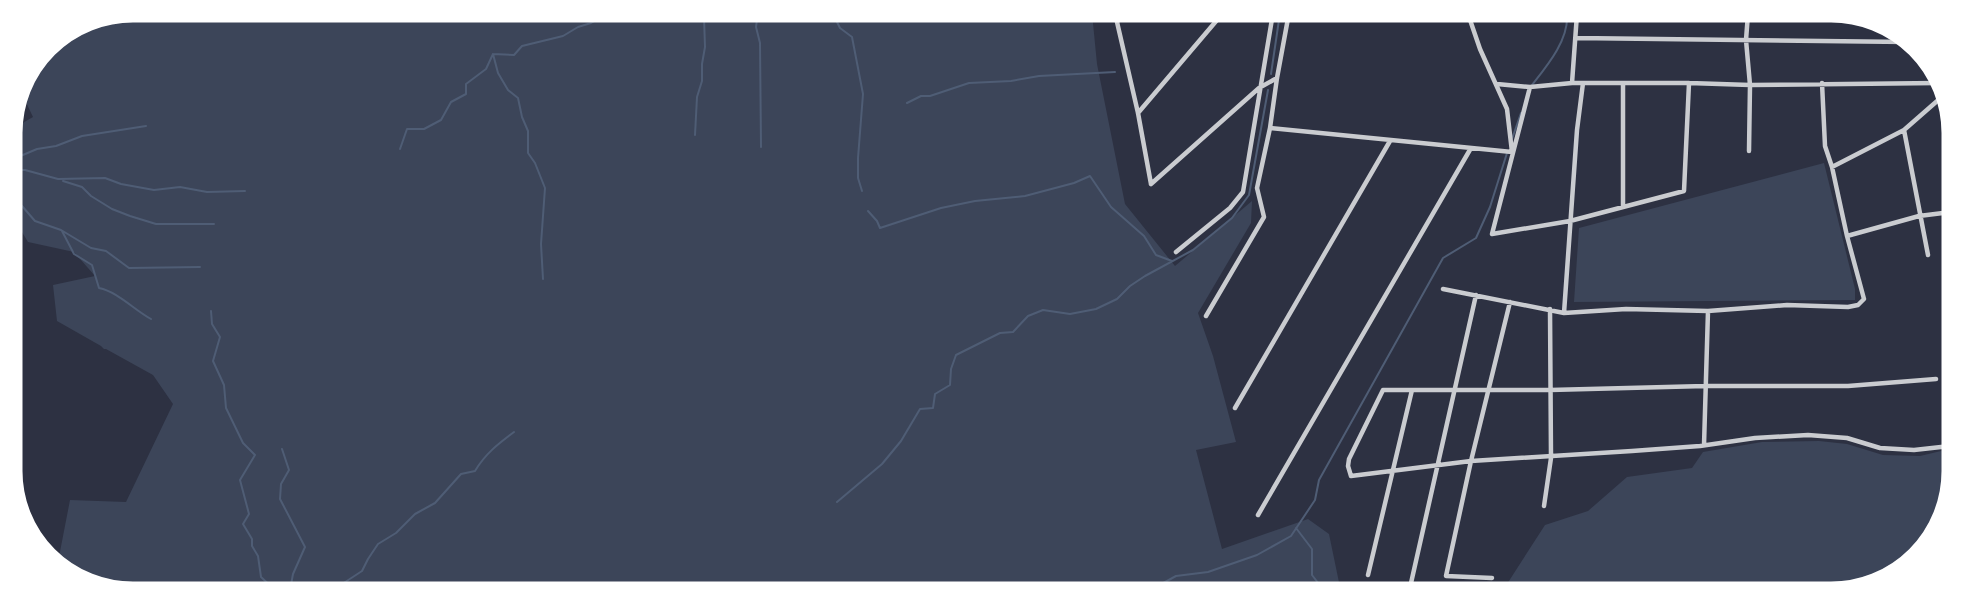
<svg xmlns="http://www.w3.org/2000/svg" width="1964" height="604" font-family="'Fira Sans Condensed',sans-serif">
<rect width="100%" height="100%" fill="#2d3142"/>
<path fill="#3c4559" d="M133 11 1092 13 1097 64 1125 204 1175 266 1252 201 1251 223 1198 313 1213 356 1236 442 1196 450 1222 549 1308 519 1329 534 1341 592 101 589 58 562 70 500 126 502 173 404 153 375 106 349H104L101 346 57 321 53 285 95 276 74 252 28 242 11 214V138L19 125 33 117 20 90 23 79 47 46 87 20Z
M1824 163 1855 289V300L1574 302 1579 228Z
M1819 441 1847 444 1883 455 1920 456 1941 451 1949 452V503L1906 568 1838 593 1439 592 1441 583 1507 584 1545 525 1588 511 1627 477 1692 468 1703 452 1762 442Z"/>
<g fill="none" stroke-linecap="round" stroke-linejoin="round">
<path stroke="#4f5d75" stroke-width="2" d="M758 12 756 27 760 43 761 147
M832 12 840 28 852 37 863 94 858 158V178L862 191
M358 21 365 11
M493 54 498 73 508 90 518 98 522 117 528 131V153L535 163 545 188 541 244 543 279
M1271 74 1280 13
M1532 85C1547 66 1569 40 1567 14
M907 103 921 96H930L969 83 1011 81 1039 76 1115 72
M695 135 697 97 702 81V64L705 47 704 17 701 12
M1512 139 1521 113
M400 149 407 129H424L441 120 451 102 466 94V84L486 69 493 54 514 55 522 46 563 36 578 27 591 23 605 15 618 12
M11 160 37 149 56 146 82 136 146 126
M11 170H25L58 179 105 178 121 184 154 190 180 187 207 192 245 191
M63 181 82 187 91 196 112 209 130 216 156 224H214
M11 200 22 206 35 221 61 230 91 248 106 251 129 268 200 267
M868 211 877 221 880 228 941 208 975 201 1025 196 1074 183 1090 176 1111 207 1144 236 1156 255 1172 261
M62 231 74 254 92 265 99 288C118 292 133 309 151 319
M211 311 212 324 220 337 213 361 224 385 226 408 243 443 255 455 240 480 249 514 243 524 252 539V546L258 556 261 577 275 590
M282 449 289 470 281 484 280 499 305 547 293 574 290 590
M837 502 882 464 901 441 920 409 933 408 935 394 950 385 951 369 956 355 1000 333 1013 332 1028 316 1043 310 1070 314 1096 309 1117 299 1130 286 1145 276 1193 250 1232 218 1249 195 1268 90
M1296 528 1312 549V575L1325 592
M333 590 362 571 368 559 378 544 396 533 415 514 435 503 461 474 475 471C485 454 498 444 514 432
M1147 592 1176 576 1208 572 1257 555 1291 536 1315 500 1319 480 1443 258 1476 238 1490 207 1507 153"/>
<path stroke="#caccd0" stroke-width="4.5" d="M1125 13 1117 22 1138 113 1151 184
M1748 14 1746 40 1750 85 1749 151
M1576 38 1907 42
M1572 83 1577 14
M1497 84 1530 87 1572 83H1689L1750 85 1938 83
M1530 87 1492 234 1570 221 1684 191 1689 83
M1138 113 1223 13
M1270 128 1512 152 1507 109 1480 49 1468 14
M1904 130 1928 255
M1832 167 1904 130 1944 95
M1151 184 1259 88 1277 78
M1623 207V84
M1847 236 1919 216 1951 212
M1176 252 1230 208 1243 192 1273 13
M1443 289 1564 313 1626 309 1708 311 1787 305 1848 307 1858 305 1864 299 1847 236 1832 167 1825 146 1822 83
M1564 313 1577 130 1583 83
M1206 316 1264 217 1257 188 1270 128 1277 78 1289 13
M1936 379 1848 386H1705L1550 390H1383L1349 459 1348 466 1351 476 1471 461 1632 451 1700 446 1755 438 1808 435 1847 438 1880 448 1914 450 1950 446
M1235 408 1390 141
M1704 445 1708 311
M1544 506 1551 458 1550 309
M1258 515 1471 148
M1368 575 1412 390
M1492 578 1446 576 1471 461 1510 302
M1409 592 1476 295"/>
</g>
<path d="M0 0H1964V604H0ZM133 21H1831A112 112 0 0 1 1943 133V471A112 112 0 0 1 1831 583H133A112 112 0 0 1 21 471V133A112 112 0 0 1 133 21Z" fill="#fff" fill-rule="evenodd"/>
<path fill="none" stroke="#fff" stroke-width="3" d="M133 21H1831A112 112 0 0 1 1943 133V471A112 112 0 0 1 1831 583H133A112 112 0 0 1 21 471V133A112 112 0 0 1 133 21Z"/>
</svg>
